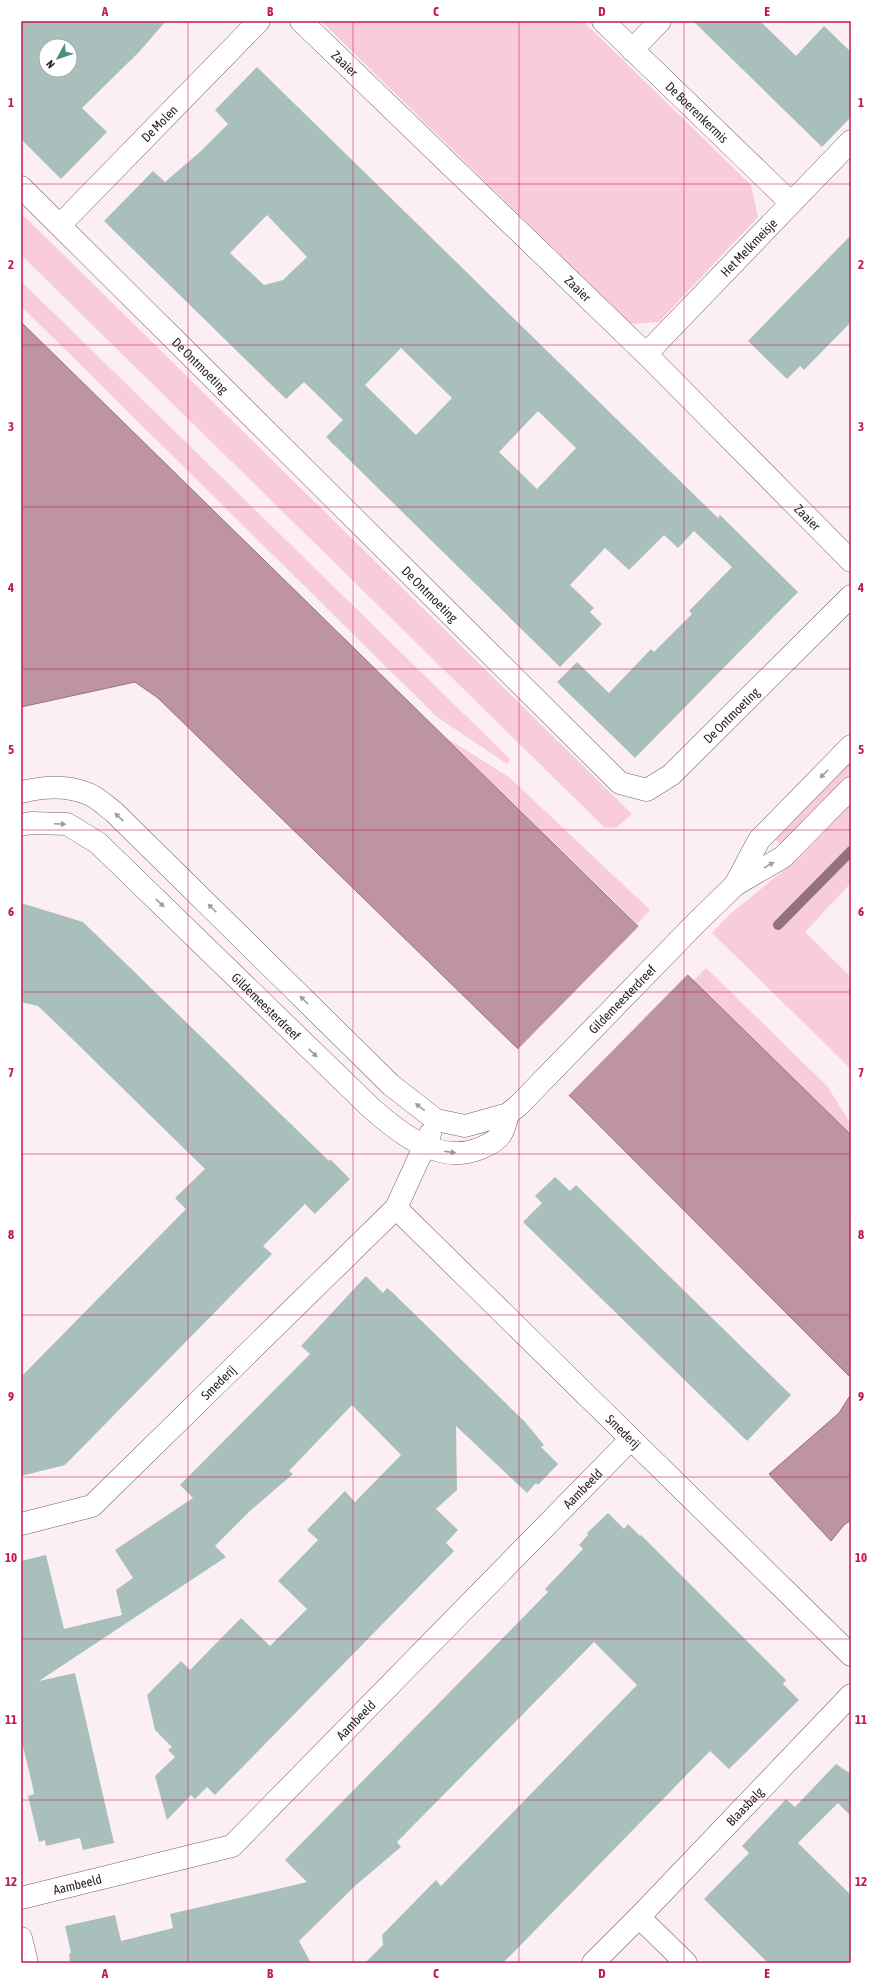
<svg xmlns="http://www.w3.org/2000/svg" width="872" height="1984" font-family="'Asap Condensed',sans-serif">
<rect width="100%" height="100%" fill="#fceff3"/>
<path fill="#f9ccda" d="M321 21H583L751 185 758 217 659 322 631 324Z
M21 213 632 814 616 828 604 827 21 255Z
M21 281 510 759 507 764 437 717 21 306Z
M448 739 509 777 650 910 637 924Z
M851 761V775L782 846 775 839Z
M851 804V883L805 932 851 977V1069L712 933 729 915 800 857Z
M706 968 827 1086 851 1124V1135L693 981Z"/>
<path fill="#bf94a1" stroke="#93727c" d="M21 322 851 1135V1378L574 1100 516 1047 158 698 135 682 21 707Z
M851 1394V1520L844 1525 831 1541 769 1474 839 1413Z"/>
<path fill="#fceff3" d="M640 925 689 973 567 1097 517 1050Z"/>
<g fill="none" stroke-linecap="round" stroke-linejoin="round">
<path stroke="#93727c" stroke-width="10" d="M778 925 851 851"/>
</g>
<path fill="#a9bfbb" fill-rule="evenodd" d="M21 21H166L139 52 82 108 107 132 61 179 21 139ZM46 46H70V70H46Z
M693 21H760L796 56 824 26 851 52V117L822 147Z
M257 67 636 438 718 518 720 515 798 592 635 758 557 682 577 662 609 693 651 649 654 652 692 614 689 611 732 567 694 531 678 548 664 535 629 570 605 548 570 585 594 608 590 612 602 624 560 667 326 437 343 420 304 382 286 399 104 221 153 171 165 182 201 151 228 124 215 110ZM267 215 307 257 283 280 264 285 230 253ZM401 348 452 398 416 435 365 385ZM538 411 576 448 537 489 499 452Z
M851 235V322L804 370 800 366 787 379 748 341Z
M21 903 83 922 329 1161 330 1159 350 1179 315 1214 305 1204 263 1246 272 1254 65 1465 21 1476V1377L186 1209 175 1198 205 1169 60 1027 38 1006 21 1002Z
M555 1177 570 1191 576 1185 791 1395 747 1441 523 1222 542 1203 535 1196Z
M366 1276 383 1293 387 1288 393 1293 525 1422 544 1445 541 1447 558 1464 538 1485 536 1483 527 1493 456 1426 457 1490 436 1509 458 1530 446 1543 454 1551 215 1795 207 1787 195 1799 191 1795 167 1820 155 1776 175 1757 168 1750 172 1747 155 1730 147 1695 181 1661 190 1670 241 1618 270 1646 307 1609 278 1581 318 1540 307 1530 345 1491 355 1502 401 1455 352 1405 289 1471 293 1474 251 1510 215 1546 226 1557 39 1681 75 1673 114 1843 83 1850 80 1838 46 1846 45 1840 39 1842 28 1796 34 1794 33 1788 21 1738V1561L46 1555 64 1629 122 1615 116 1590 133 1578 115 1550 193 1498 180 1485 310 1354 301 1346Z
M608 1513 624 1529 628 1524 640 1536 641 1535 786 1680 783 1684 799 1700 729 1769 710 1751 503 1963H365L383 1945 382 1935 436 1880 441 1886 637 1685 594 1642 397 1842 401 1847 356 1885 299 1941 311 1963H70L69 1954 71 1953 65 1926 115 1915 121 1941 173 1928 170 1914 307 1882 285 1860 548 1592 545 1589 583 1549 579 1545 588 1535 587 1533Z
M836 1764 851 1774V1816L838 1803 798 1843 851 1895V1963H768L704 1899 749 1853 742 1846 786 1799 795 1807Z"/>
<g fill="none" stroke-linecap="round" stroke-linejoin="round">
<defs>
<g id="minor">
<path id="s1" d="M301 21 646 354 851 561"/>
<path id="s2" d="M603 21 791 203"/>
<path d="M632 50 660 21"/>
<path id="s3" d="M21 187 620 783 647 790 671 775 851 596"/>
<path id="s4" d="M60 225 259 21"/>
<path id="s5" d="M646 354 851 141"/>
<path id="s6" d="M21 792C43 787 64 785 86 793 96 796 106 806 114 812L391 1085 436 1120 465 1126 508 1114 519 1105 695 924 735 885 783 857 851 788"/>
<path id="s7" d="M21 825 31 823 67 824 98 843 370 1107C399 1133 440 1166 481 1148 488 1145 498 1140 501 1134 505 1128 506 1120 508 1114"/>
<path d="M735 885 759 840 851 746"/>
<path id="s8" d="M396 1208 851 1655"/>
<path id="s9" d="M21 1524 92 1506 396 1208 430 1134"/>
<path id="s10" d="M21 1898 232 1846 631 1439"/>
<path id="s11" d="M639 1917 851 1695"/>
<path d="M21 1938 27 1963"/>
<path d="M593 1963 639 1917 686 1963"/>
</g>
</defs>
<use href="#minor" stroke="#756268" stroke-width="23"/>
<use href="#minor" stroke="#fff" stroke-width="22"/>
</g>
<defs><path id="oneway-solid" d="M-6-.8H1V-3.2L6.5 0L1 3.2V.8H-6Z"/></defs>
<g fill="#a09c9d">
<use href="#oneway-solid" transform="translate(824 774) rotate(135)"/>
<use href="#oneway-solid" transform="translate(119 817) rotate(-136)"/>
<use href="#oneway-solid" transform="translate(60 824) rotate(2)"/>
<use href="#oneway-solid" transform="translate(769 865) rotate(-31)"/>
<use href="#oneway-solid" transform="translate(160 903) rotate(44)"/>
<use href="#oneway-solid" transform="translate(212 908) rotate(-135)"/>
<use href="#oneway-solid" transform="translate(304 1000) rotate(-135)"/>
<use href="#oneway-solid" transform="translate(313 1053) rotate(44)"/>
<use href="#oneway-solid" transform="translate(420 1107) rotate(-142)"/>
<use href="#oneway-solid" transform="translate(450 1152) rotate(7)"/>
</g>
<path fill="none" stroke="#c2185b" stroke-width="1" stroke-opacity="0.55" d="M188 21V1963M353 21V1963M519 21V1963M684 21V1963M21 184H851M21 345H851M21 507H851M21 669H851M21 830H851M21 992H851M21 1154H851M21 1315H851M21 1477H851M21 1639H851M21 1800H851"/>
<g text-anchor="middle" stroke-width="3" stroke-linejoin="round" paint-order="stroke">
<g font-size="13" fill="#2c2426" stroke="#fff">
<text dy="5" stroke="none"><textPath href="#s1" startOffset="61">Zaaier</textPath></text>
<text dy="5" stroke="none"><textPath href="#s2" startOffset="131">De Boerenkermis</textPath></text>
<text dy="5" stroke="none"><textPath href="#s4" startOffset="142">De Molen</textPath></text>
<text dy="5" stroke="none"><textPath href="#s5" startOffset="148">Het Melkmeisje</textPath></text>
<text dy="5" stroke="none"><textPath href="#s1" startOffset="385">Zaaier</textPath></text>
<text dy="5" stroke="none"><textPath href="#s3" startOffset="253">De Ontmoeting</textPath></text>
<text dy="5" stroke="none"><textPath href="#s1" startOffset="709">Zaaier</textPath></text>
<text dy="5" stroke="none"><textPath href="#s3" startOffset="577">De Ontmoeting</textPath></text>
<text dy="5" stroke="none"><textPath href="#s3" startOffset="986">De Ontmoeting</textPath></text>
<text dy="5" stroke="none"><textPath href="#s6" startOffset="782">Gildemeesterdreef</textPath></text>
<text dy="5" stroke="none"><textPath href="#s7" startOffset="317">Gildemeesterdreef</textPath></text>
<text dy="5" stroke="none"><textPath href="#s9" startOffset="250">Smederij</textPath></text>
<text dy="5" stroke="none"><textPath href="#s8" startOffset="319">Smederij</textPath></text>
<text dy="5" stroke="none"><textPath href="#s10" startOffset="718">Aambeeld</textPath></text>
<text dy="5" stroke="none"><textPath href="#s10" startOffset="394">Aambeeld</textPath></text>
<text dy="5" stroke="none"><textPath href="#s11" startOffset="153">Blaasbalg</textPath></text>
<text dy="5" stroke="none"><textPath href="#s10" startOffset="58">Aambeeld</textPath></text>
</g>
</g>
<rect width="872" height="1984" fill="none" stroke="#ffffff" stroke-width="44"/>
<g transform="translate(58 58) rotate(230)"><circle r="19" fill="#ffffff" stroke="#aba7a8"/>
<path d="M0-3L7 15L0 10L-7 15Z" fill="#498e84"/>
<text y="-6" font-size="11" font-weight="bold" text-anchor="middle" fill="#2c2426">N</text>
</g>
<rect x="22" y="22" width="828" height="1940" fill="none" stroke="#c2185b" stroke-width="1.5"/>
<g font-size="13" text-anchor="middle" font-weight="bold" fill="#c2185b">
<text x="105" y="16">A</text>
<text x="270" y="16">B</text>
<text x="436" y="16">C</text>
<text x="602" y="16">D</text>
<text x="767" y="16">E</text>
<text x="11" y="107">1</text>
<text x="861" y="107">1</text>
<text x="11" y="269">2</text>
<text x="861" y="269">2</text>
<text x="11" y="431">3</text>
<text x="861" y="431">3</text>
<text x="11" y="592">4</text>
<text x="861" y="592">4</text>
<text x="11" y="754">5</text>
<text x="861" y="754">5</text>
<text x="11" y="916">6</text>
<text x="861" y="916">6</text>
<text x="11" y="1077">7</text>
<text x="861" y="1077">7</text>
<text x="11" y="1239">8</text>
<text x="861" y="1239">8</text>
<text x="11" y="1401">9</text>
<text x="861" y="1401">9</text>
<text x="11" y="1562">10</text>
<text x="861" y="1562">10</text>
<text x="11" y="1724">11</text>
<text x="861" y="1724">11</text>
<text x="11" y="1886">12</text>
<text x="861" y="1886">12</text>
<text x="105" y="1978">A</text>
<text x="270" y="1978">B</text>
<text x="436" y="1978">C</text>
<text x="602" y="1978">D</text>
<text x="767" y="1978">E</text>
</g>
</svg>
